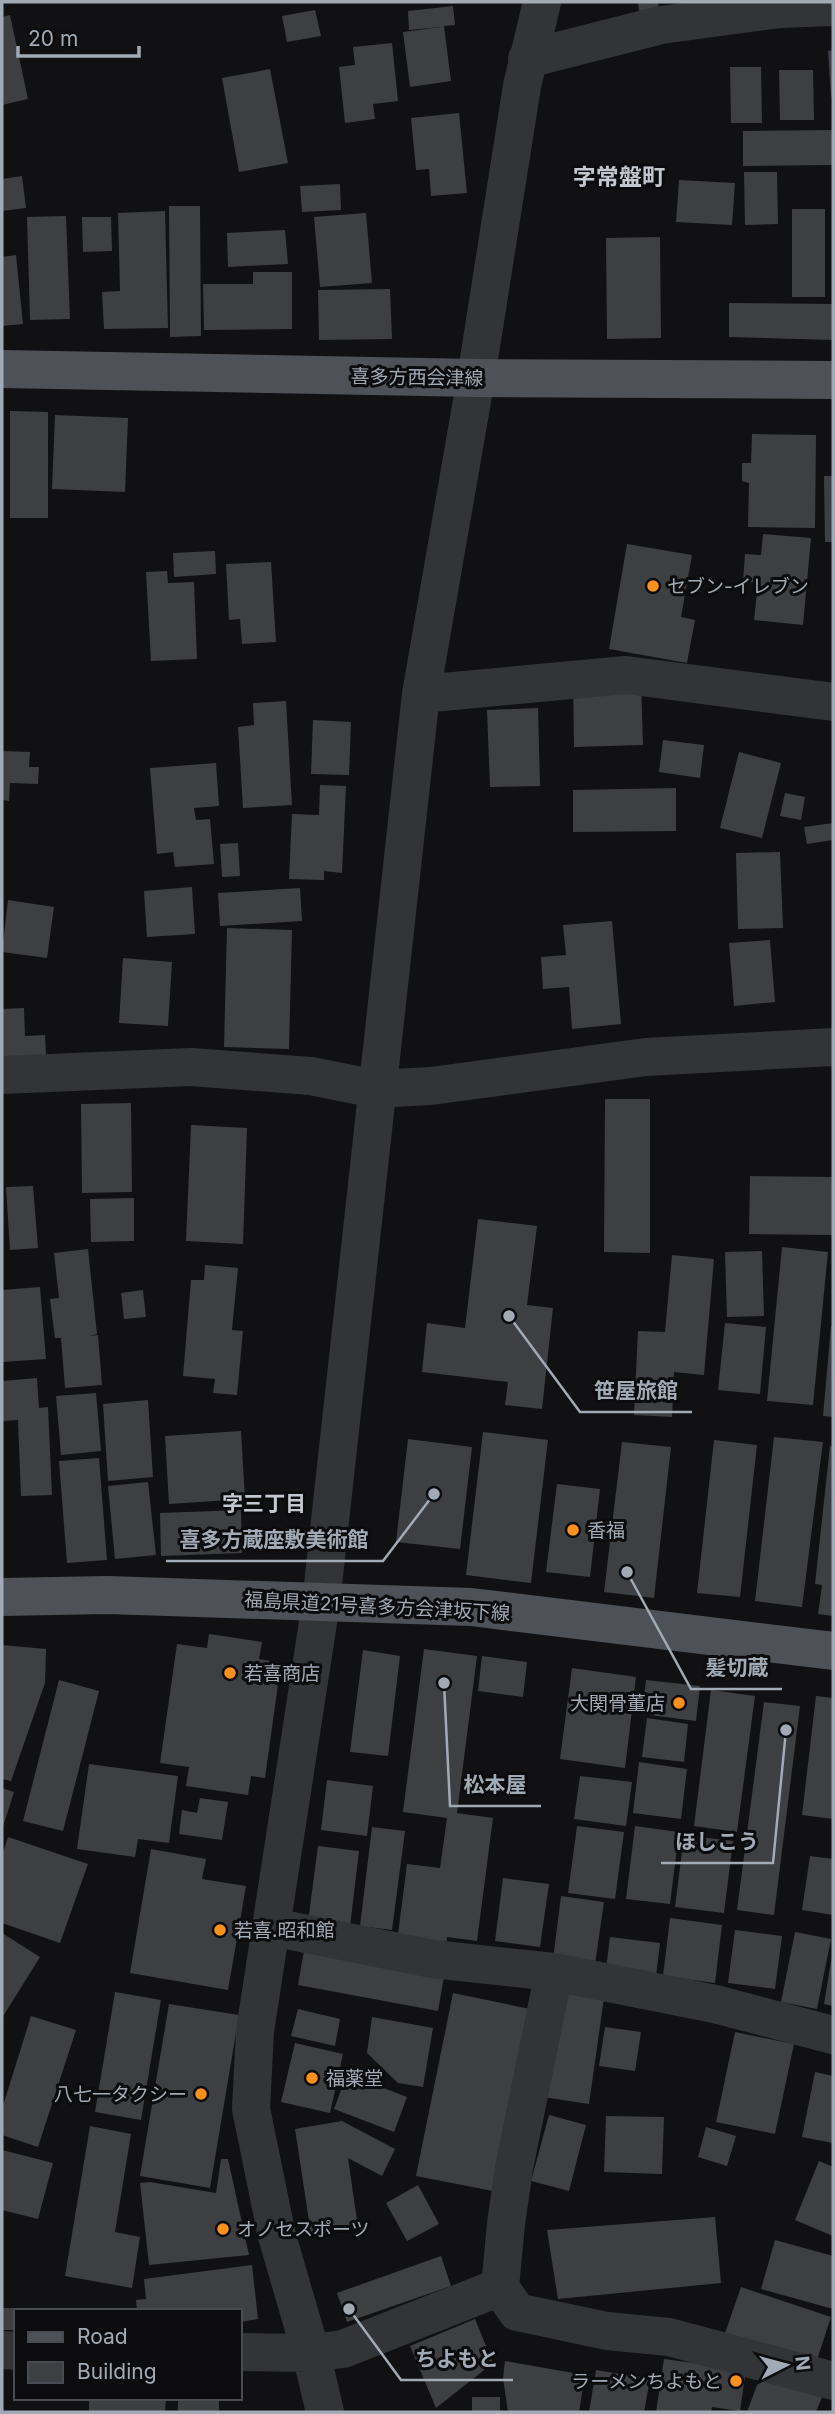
<svg xmlns="http://www.w3.org/2000/svg" width="835" height="2414" font-family="Inter,'Noto Sans JP',sans-serif">
<rect width="100%" height="100%" fill="#111113"/>
<path fill="#3d3f43" d="M638 2H658L659 9 639 11Z
M453 6 455 25 444 26 451 81 410 87 403 32 441 27 409 30 408 11Z
M315 10 321 36 287 42 282 16Z
M10 15 28 99 2 105V17Z
M392 43 398 101 373 104 375 119 345 123 339 67 355 65 353 47Z
M833 50V96L831 97 828 51Z
M730 67H761L762 123H731Z
M270 69 288 163 239 172 222 78Z
M779 70H813L814 120H780Z
M459 113 467 193 431 196 429 169 416 170 411 118Z
M833 130V165L743 166V131Z
M744 172H777L778 224 745 225Z
M22 176 26 208 2 211V179Z
M679 180 735 183 732 225 676 222Z
M340 184 341 210 302 212 300 186Z
M169 206H200L201 336 170 337Z
M792 209H825V297H792Z
M165 211 168 328 104 329 102 292 120 291 118 213Z
M366 213 372 283 320 287 314 217Z
M66 216 70 319 30 320 27 217Z
M82 217H111L112 251 83 252Z
M285 230 288 264 228 267 227 233Z
M660 237 661 338 607 339 606 238Z
M16 255 23 324 2 326V257Z
M253 272H292V329L204 330 203 284H253Z
M390 289 392 339 319 340 318 290Z
M729 303 833 304V340L729 337Z
M10 411 48 412V518H10Z
M55 415 128 418 125 492 52 489Z
M752 434 816 435 815 528 748 527 749 483 742 481V463H751Z
M824 476H833V542H825Z
M763 534 811 538 803 625 754 620 758 583 743 581 745 554 761 555Z
M627 544 692 555 681 617 695 620 687 663 609 649Z
M215 551 216 574 174 577 173 553Z
M271 562 276 642 242 644 240 619 229 620 226 564Z
M167 571 168 583 194 582 197 659 151 661 146 572Z
M641 680 643 745 574 747 573 682Z
M286 701 292 805 243 808 238 727 254 725 253 703Z
M538 708 540 786 490 787 487 710Z
M313 720 351 722 349 775 311 774Z
M663 740 704 745 700 778 659 772Z
M2 751 30 752 29 767H39L38 784 10 783 9 801 2 800Z
M739 752 781 763 762 838 720 828Z
M216 763 219 806 194 808 196 820 210 819 214 864 175 867 173 852 157 854 150 768Z
M320 785 346 786 342 873 324 871V880L289 879 292 814 319 815Z
M676 788V831L573 832V790Z
M785 793 805 797 801 820 780 816Z
M833 823V840L807 844 804 827Z
M238 843 240 876 222 877 220 844Z
M780 852 783 928 738 929 736 853Z
M192 887 195 934 147 937 144 891Z
M300 888 302 921 220 926 218 893Z
M8 900 54 907 47 958 2 952Z
M612 921 621 1024 572 1029 569 987 543 989 541 957 566 955 563 925Z
M227 928 292 930 289 1049 224 1047Z
M770 940 775 1002 734 1006 729 943Z
M123 958 172 962 168 1026 119 1023Z
M24 1008 25 1036 45 1035 46 1056 2 1058V1009Z
M605 1099H650V1253L604 1252Z
M131 1103 132 1192 82 1193 81 1104Z
M191 1125 247 1128 243 1244 186 1241Z
M750 1176 833 1177V1235L749 1234Z
M33 1186 38 1248 10 1250 6 1187Z
M134 1198V1241L91 1242 90 1199Z
M478 1219 537 1226 527 1305 553 1308 542 1409 505 1405 508 1382 422 1372 427 1323 465 1328Z
M782 1247 828 1252 813 1405 767 1401Z
M88 1249 97 1334 89 1336 98 1335 102 1385 65 1388 61 1338H55L50 1299 59 1298 54 1253Z
M762 1251 764 1316 727 1317 725 1252Z
M672 1255 714 1259 704 1375 674 1372 672 1417 634 1415 638 1331 665 1332Z
M205 1265 238 1268 232 1330 243 1331 237 1395 213 1393 215 1379 183 1376 191 1280H204Z
M40 1287 46 1359 3 1362 2 1290Z
M143 1290 146 1317 124 1319 121 1293Z
M725 1323 766 1327 760 1394 718 1390Z
M831 1326H833V1417L823 1416Z
M37 1378 39 1408 48 1407 52 1495 21 1496 18 1420 3 1421 2 1381Z
M96 1393 101 1451 61 1455 56 1396Z
M148 1400 153 1477 108 1481 103 1404Z
M241 1431 245 1499 169 1504 165 1436Z
M483 1432 548 1440 531 1583 466 1575Z
M774 1437 823 1442 802 1607 755 1601Z
M408 1439 472 1447 460 1549 396 1542Z
M714 1440 757 1445 740 1597 697 1593Z
M622 1442 671 1447 654 1598 604 1592Z
M830 1446H833V1616L818 1614 822 1585 815 1584Z
M99 1458 107 1560 67 1563 59 1461Z
M148 1482 156 1555 115 1559 108 1486Z
M557 1484 600 1489 590 1577 546 1572Z
M241 1510 242 1553 161 1556 160 1513Z
M209 1634 262 1642 259 1659 281 1663 265 1778 251 1776 248 1795 186 1786 189 1767 160 1763 177 1644 207 1648Z
M2 1645 46 1649 45 1683 11 1781 2 1779Z
M424 1649 477 1656 457 1813 493 1818 477 1941 447 1937 446 1948 397 1942 407 1864 440 1868 447 1818 403 1812Z
M363 1650 400 1656 388 1756 350 1752Z
M482 1656 527 1662 523 1697 478 1691Z
M572 1668 636 1677 625 1768 560 1759Z
M59 1680 99 1691 63 1831 23 1821Z
M646 1680 700 1686 696 1721 642 1714Z
M711 1690 755 1696 737 1832 694 1826Z
M816 1696 833 1698V1819L802 1815Z
M764 1702 800 1706 774 1915 737 1910Z
M647 1718 688 1724 684 1762 642 1757Z
M639 1762 687 1769 681 1819 633 1813Z
M89 1764 178 1776 169 1843 138 1839 135 1857 77 1849Z
M580 1776 632 1782 626 1826 574 1819Z
M327 1780 373 1786 367 1836 321 1830Z
M2 1788 14 1792 2 1830Z
M200 1798 228 1802 222 1840 179 1834 182 1810 197 1813Z
M577 1826 624 1832 615 1899 568 1893Z
M635 1826 679 1832 670 1904 626 1899Z
M372 1827 405 1831 392 1930 360 1926Z
M684 1835 733 1841 724 1913 675 1907Z
M8 1837 88 1864 60 1943 2 1923V1856Z
M318 1846 359 1851 350 1927 308 1922Z
M151 1849 206 1859 202 1879 246 1886 228 1990 130 1973Z
M810 1856 833 1859V1915L802 1910Z
M503 1878 549 1884 540 1947 495 1941Z
M561 1896 604 1902 595 1964 553 1959Z
M670 1918 722 1925 715 1983 663 1976Z
M735 1930 782 1936 775 1989 728 1983Z
M795 1932 831 1939 817 2009 781 2002Z
M2 1933 40 1957 2 2018Z
M610 1937 660 1943 656 1976 606 1969Z
M305 1945 445 1971 438 2011 298 1985Z
M832 1955H833V2006L824 2004Z
M559 1991 604 1998 589 2104 543 2097Z
M115 1992 161 2000 141 2120 95 2112Z
M453 1993 540 2011 503 2193 416 2176Z
M169 2004 239 2015 210 2188 140 2176Z
M298 2009 340 2019 335 2046 291 2036Z
M31 2016 76 2030 38 2147 2 2135V2109Z
M372 2017 433 2028 423 2087 398 2083 367 2053Z
M605 2027 641 2032 635 2071 599 2066Z
M735 2032 794 2044 775 2134 716 2122Z
M295 2043 343 2054 330 2113 281 2102Z
M815 2072 833 2076V2143L802 2137Z
M347 2074 407 2097 394 2132 334 2109Z
M549 2115 586 2125 569 2191 531 2181Z
M606 2116 664 2117 662 2174 604 2172Z
M342 2121 395 2149 382 2176 348 2158 358 2227 311 2234 295 2129Z
M90 2126 131 2134 115 2232 140 2237 132 2288 65 2276Z
M706 2127 736 2136 727 2166 698 2157Z
M2 2150 53 2163 38 2219 2 2210Z
M221 2159H228L249 2255 149 2265 140 2183 150 2182 216 2193Z
M819 2161 833 2167V2236L795 2220Z
M418 2185 439 2224 407 2241 386 2203Z
M715 2217 721 2283 558 2299 547 2230Z
M775 2240 833 2256V2309L761 2289Z
M441 2256 451 2286 347 2322 337 2293Z
M252 2265 258 2319 240 2322V2311H137L136 2300 146 2299 144 2279Z
M741 2287 831 2317 815 2366 724 2336Z
M2 2308H26V2311H16V2330H2Z
M475 2319 493 2363 436 2408 410 2346Z
M664 2359 746 2370 740 2411 712 2407 711 2412H656Z
M505 2361 585 2375 579 2412H508L503 2378Z
M763 2369 824 2392 816 2412H747Z
M596 2370 650 2379 644 2412H589Z
M472 2397H500V2412H472Z
M89 2398H166L165 2412H89Z
M178 2398H219V2412H178Z"/>
<g fill="none" stroke-linecap="round" stroke-linejoin="round">
<path stroke="#323438" stroke-width="38" d="M527 59 661 25 780 9 833 7
M421 694 626 675 833 702
M2 1075 191 1067 311 1076 376 1089 431 1086 646 1057 833 1047
M272 1927 433 1959 554 1972 715 2004 833 2035
M554 1972 514 2168 506 2224 500 2287 517 2312 607 2331 669 2337 833 2381
M2 2350 16 2351
M240 2352 311 2353 343 2349 500 2287
M325 2412 311 2353 277 2236 251 2109 255 2031 321 1603 421 694 476 378 522 86 542 2"/>
<path stroke="#4e5157" stroke-width="38" d="M2 369 476 378 833 380
M2 1597 108 1595 471 1607 833 1651"/>
</g>
<g fill="#fe911e" stroke="#0c0c0e" stroke-width="2.5">
<circle cx="653" cy="586" r="7"/>
<circle cx="573" cy="1530" r="7"/>
<circle cx="230" cy="1673" r="7"/>
<circle cx="679" cy="1703" r="7"/>
<circle cx="220" cy="1930" r="7"/>
<circle cx="312" cy="2078" r="7"/>
<circle cx="201" cy="2094" r="7"/>
<circle cx="223" cy="2229" r="7"/>
<circle cx="736" cy="2381" r="7"/>
</g>
<g text-anchor="middle" stroke-width="6" stroke-linejoin="round" paint-order="stroke">
<g font-size="19" fill="#a1aab5" stroke="#0c0c0e">
<text transform="translate(417 377) rotate(1)" y="7">喜多方西会津線</text>
<text transform="translate(377 1606) rotate(3)" y="7">福島県道21号喜多方会津坂下線</text>
</g>
<g font-size="19" fill="#a1aab5" stroke="#0c0c0e" text-anchor="start">
<text x="667" y="593">セブン-イレブン</text>
<text x="587" y="1537">香福</text>
<text x="244" y="1680">若喜商店</text>
<text x="665" y="1710" text-anchor="end">大関骨董店</text>
<text x="234" y="1937">若喜.昭和館</text>
<text x="326" y="2085">福薬堂</text>
<text x="187" y="2101" text-anchor="end">八七一タクシー</text>
<text x="237" y="2236">オノセスポーツ</text>
<text x="722" y="2388" text-anchor="end">ラーメンちよもと</text>
</g>
<g font-size="21" font-weight="bold" fill="#c3c8d0" stroke="#0c0c0e">
<text x="264" y="1511">字三丁目</text>
</g>
<g font-size="23" font-weight="bold" fill="#c3c8d0" stroke="#0c0c0e">
<text x="619" y="185">字常盤町</text>
</g>
</g>
<path fill="none" stroke="#a1aab5" stroke-width="2.5" d="M509 1316L580 1412H692M434 1494L383 1561H166M627 1572L691 1689H782M444 1683L450 1806H541M786 1730L773 1863H661M349 2309L401 2380H513"/>
<g fill="#a1aab5" stroke="#0c0c0e" stroke-width="2.5">
<circle cx="509" cy="1316" r="7"/>
<circle cx="434" cy="1494" r="7"/>
<circle cx="627" cy="1572" r="7"/>
<circle cx="444" cy="1683" r="7"/>
<circle cx="786" cy="1730" r="7"/>
<circle cx="349" cy="2309" r="7"/>
</g>
<g font-size="21" text-anchor="middle" font-weight="bold" fill="#a1aab5" stroke="#0c0c0e" stroke-width="6" stroke-linejoin="round" paint-order="stroke">
<text x="636" y="1398">笹屋旅館</text>
<text x="274" y="1547">喜多方蔵座敷美術館</text>
<text x="737" y="1675">髪切蔵</text>
<text x="495" y="1792">松本屋</text>
<text x="717" y="1849">ほしこう</text>
<text x="457" y="2366">ちよもと</text>
</g>
<rect width="835" height="2414" fill="none" stroke="#a1aab5" stroke-width="7"/>
<rect x="14" y="2309" width="228" height="91" fill="#0c0c0e" stroke="#484b51" stroke-width="2"/>
<rect x="28" y="2332" width="35" height="10" fill="#4e5157" stroke="#484b51" stroke-width="2"/>
<text x="77" y="2344" font-size="21" fill="#a1aab5">Road</text>
<rect x="28" y="2362" width="35" height="21" fill="#3d3f43" stroke="#484b51" stroke-width="2"/>
<text x="77" y="2379" font-size="21" fill="#a1aab5">Building</text>
<g transform="translate(786 2365) rotate(84)" stroke="#0c0c0e" stroke-width="5" paint-order="stroke">
<path d="M0-5L12 26L0 18L-12 26Z" fill="#a1aab5"/>
<text y="-10" font-size="19" font-weight="bold" text-anchor="middle" fill="#a1aab5">N</text>
</g>
<path d="M18 46v10h121v-10" fill="none" stroke="#a1aab5" stroke-width="3.5"/>
<text x="28" y="46" font-size="21" fill="#a1aab5" stroke="#0c0c0e" stroke-width="5" paint-order="stroke">20 m</text>
</svg>
